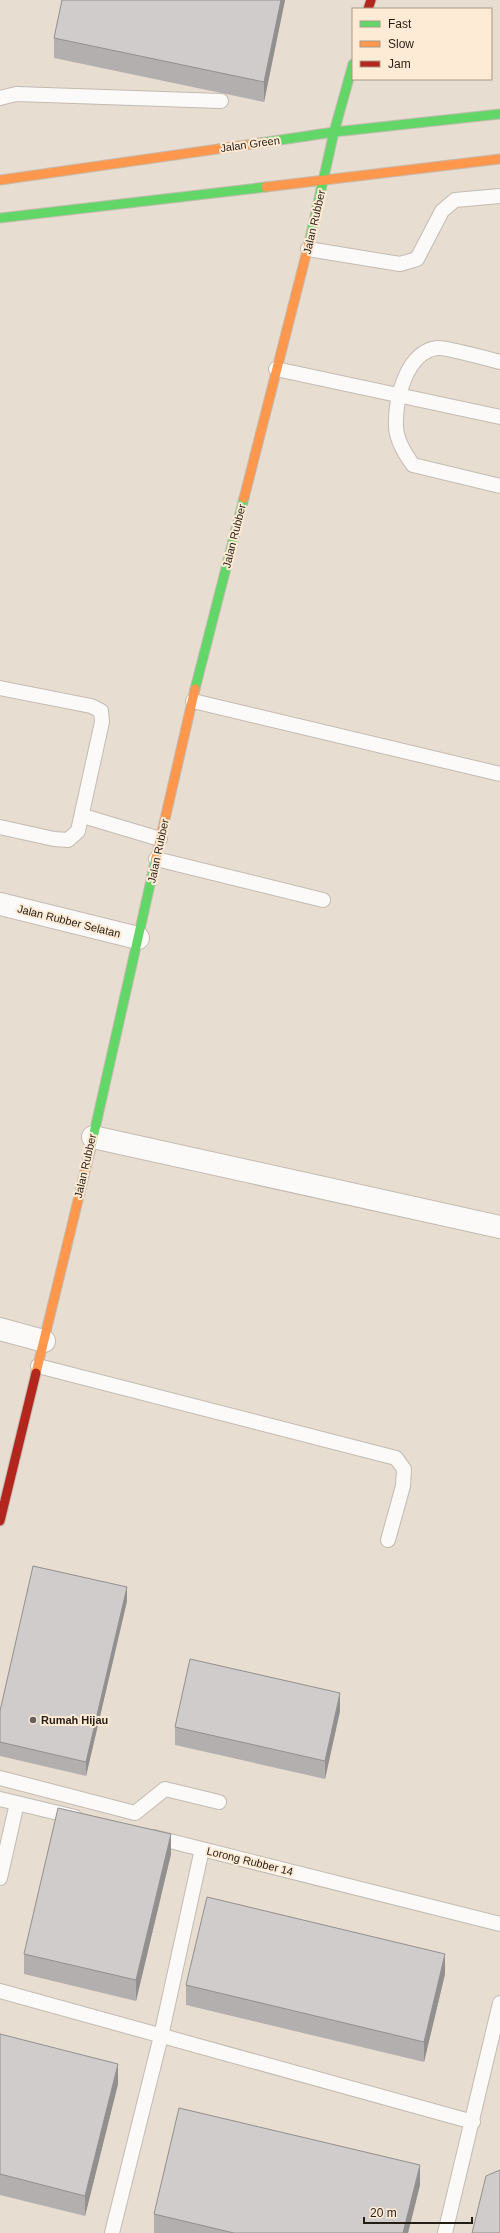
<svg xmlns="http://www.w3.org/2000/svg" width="500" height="2233" font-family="Arial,sans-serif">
<rect width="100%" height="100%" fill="#e8ddd1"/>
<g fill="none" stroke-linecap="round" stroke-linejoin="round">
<defs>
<path id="lane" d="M0 98 16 94 221 101
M308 249 400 264 417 259 442 211 455 200 500 196
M500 362C489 359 445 347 437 348 406 352 395 400 396 426 396 440 405 454 413 465L500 486
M276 369 500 417
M0 688 91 706 101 711 102 722 78 831 68 840 54 839 0 827
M193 701 500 774
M83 816 160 839
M156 859 323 900
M38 1366 396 1458 404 1469 403 1486 388 1540
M0 1778 135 1813 165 1789 219 1802
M0 1799 75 1817
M154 1837 500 1924
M0 1878 17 1803
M0 1991 473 2122
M112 2233 161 2036 202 1849
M445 2233 500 2003"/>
<path id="street" d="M0 904 138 938
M93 1137 500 1227
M0 1329 44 1341"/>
<path id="fast" d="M260 143 334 132 500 114
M0 218 266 187
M309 243 334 132 353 64
M195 689 244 498
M90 1151 156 858"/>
<path id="slow" d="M0 180 260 143
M266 187 500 159
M244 498 309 243
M156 858 195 689
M36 1373 90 1151"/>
<path id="jam" d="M368 9 371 0
M0 1521 36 1373"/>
</defs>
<use href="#lane" stroke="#c3bbb2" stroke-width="16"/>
<use href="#street" stroke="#c3bbb2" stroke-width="24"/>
<use href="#fast" stroke="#c3bbb2" stroke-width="11"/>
<use href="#slow" stroke="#c3bbb2" stroke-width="11"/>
<use href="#jam" stroke="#c3bbb2" stroke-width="11"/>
<use href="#lane" stroke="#fcfaf8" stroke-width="14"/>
<use href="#street" stroke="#fcfaf8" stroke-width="22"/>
<use href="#fast" stroke="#63d668" stroke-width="9"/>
<use href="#slow" stroke="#ff974d" stroke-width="9"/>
<use href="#jam" stroke="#b3261e" stroke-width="9"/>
</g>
<path fill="#b4afaf" d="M62 0H285L264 102 54 58V38Z
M127 1601 86 1776 0 1756V1711Z
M340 1711 325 1779 175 1745V1727Z
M171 1854 136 2001 24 1974V1954Z
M445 1974 424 2062 186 2005V1985Z
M0 2034 118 2084 85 2216 0 2195Z
M420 2185 408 2233H154V2214Z"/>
<path fill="#928f8f" d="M281 0H285L264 102V82Z
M127 1587V1601L86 1776V1762Z
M340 1693V1711L325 1779V1761Z
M171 1834V1854L136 2001V1980Z
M445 1954V1974L424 2062V2042Z
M118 2064V2084L85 2216V2196Z
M420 2165V2185L408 2233H403Z"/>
<path fill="#d1cccc" stroke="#928f8f" d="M62 0H281L264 82 54 38Z
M33 1566 127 1587 86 1762 0 1742V1711Z
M190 1659 340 1693 325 1761 175 1727Z
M58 1808 171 1834 136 1980 24 1954Z
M207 1897 445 1954 424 2042 186 1985Z
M0 2034 118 2064 85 2196 0 2174Z
M179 2108 420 2165 403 2233H234L154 2214Z
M500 2170V2233H472L486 2176Z"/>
<circle fill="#696157" stroke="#feebd5" stroke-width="1.5" cx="33" cy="1720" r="4"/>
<g text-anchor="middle" stroke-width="4" stroke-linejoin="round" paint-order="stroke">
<g font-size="11" fill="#251e16" stroke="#feebd5">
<text transform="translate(250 144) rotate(-8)" y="4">Jalan Green</text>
<text transform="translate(314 222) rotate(-77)" y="4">Jalan Rubber</text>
<text transform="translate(234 536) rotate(-76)" y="4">Jalan Rubber</text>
<text transform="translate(158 851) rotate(-78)" y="4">Jalan Rubber</text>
<text transform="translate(69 921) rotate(14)" y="4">Jalan Rubber Selatan</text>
<text transform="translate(85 1166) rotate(-77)" y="4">Jalan Rubber</text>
<text transform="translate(250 1861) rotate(14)" y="4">Lorong Rubber 14</text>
</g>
<g font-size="11" font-weight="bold" fill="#251e16" stroke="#feebd5" text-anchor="start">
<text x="41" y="1724">Rumah Hijau</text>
</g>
</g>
<rect x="352" y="8" width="140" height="72" fill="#feebd5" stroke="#a79989"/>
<rect x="360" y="21" width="20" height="6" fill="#63d668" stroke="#a79989"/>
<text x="388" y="28" font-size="12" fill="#251e16">Fast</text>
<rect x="360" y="41" width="20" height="6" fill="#ff974d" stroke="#a79989"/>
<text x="388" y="48" font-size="12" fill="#251e16">Slow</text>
<rect x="360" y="61" width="20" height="6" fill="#b3261e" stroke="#a79989"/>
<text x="388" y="68" font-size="12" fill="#251e16">Jam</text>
<path d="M364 2217v6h108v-6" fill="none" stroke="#251e16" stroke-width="2"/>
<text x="370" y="2217" font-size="12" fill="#251e16" stroke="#feebd5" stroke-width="3" paint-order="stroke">20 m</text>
</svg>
